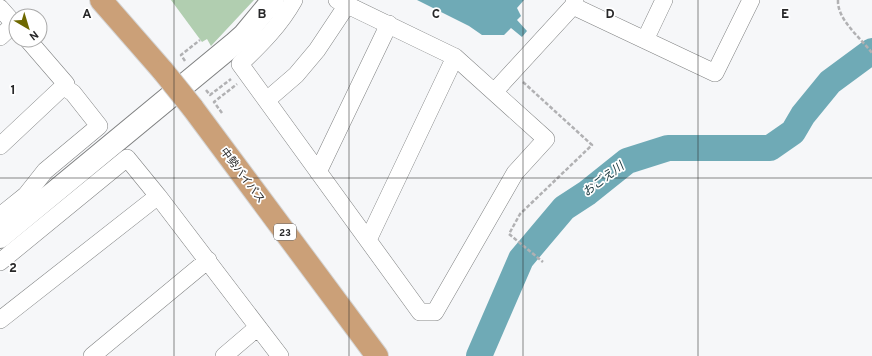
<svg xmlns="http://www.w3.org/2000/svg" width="872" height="356" font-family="Overpass,'Noto Sans JP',sans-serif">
<rect width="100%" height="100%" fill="#f6f7f9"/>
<path fill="#b1ceb0" d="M171 0H254L211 46 207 39 202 42Z"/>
<path fill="#6faab6" d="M417 0H524L517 8 521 16 517 20 527 31 522 37 511 28 504 35H482L469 26Z"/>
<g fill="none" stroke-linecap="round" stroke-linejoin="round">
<path stroke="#6faab6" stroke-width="26" d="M479 356 521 259 564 208 587 193 627 161 668 148H770L793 132 803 115 830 82 872 51"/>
<defs>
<path id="minor" d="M294 0C280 25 261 44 240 64L420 312H435L515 173 546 139 455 57 337 0
M573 6 715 73 751 0
M0 8 16 26
M0 37 14 24
M645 40 664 0
M494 92 573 6 575 0
M267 100 296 75 317 50 347 5
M0 146 66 84 28 40
M318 172 389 24
M0 216 26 195 45 171 99 126 73 93 63 86
M368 240 455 57
M0 262 127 158 158 196
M0 320 158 196 280 356
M92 356 208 260
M224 356 258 327"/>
<path id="tertiary" d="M0 237 235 43 244 35 273 0"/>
<path id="trunk" d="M101 0 163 71
M192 107 377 356"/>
</defs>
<use href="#minor" stroke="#7f8081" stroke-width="18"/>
<use href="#tertiary" stroke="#7f8081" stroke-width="24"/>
<use href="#trunk" stroke="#d4d4d4" stroke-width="24"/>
<path stroke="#b1b1b3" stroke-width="2.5" stroke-dasharray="4 2" stroke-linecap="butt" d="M838 0C837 20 861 38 872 53
M185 61 181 55 200 40
M523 82 592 145 520 214 509 234 543 262
M206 90 210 95 231 79
M222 113 214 102 237 84"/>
<use href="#minor" stroke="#fff" stroke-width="17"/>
<use href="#tertiary" stroke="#fff" stroke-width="22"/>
<use href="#trunk" stroke="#cba078" stroke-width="22"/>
<defs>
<path id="trunk-bridge" d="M163 71 192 107"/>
</defs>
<use href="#trunk-bridge" stroke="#d4d4d4" stroke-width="24" stroke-linecap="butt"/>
<use href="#trunk-bridge" stroke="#cba078" stroke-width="22"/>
</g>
<path fill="none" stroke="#282829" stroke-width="1" stroke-opacity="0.55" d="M174 0V356M349 0V356M523 0V356M698 0V356M0 178H872"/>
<g text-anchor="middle" stroke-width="3.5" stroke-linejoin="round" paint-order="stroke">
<rect fill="#fff" stroke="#686869" stroke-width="1" x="274" y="224" width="22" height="16" rx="3"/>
<g font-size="10" font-weight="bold" fill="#282829">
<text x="285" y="236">23</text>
</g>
<g font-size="11" fill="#282829" stroke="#fff">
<text transform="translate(243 175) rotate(53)" y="4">中勢バイパス</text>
</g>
<g font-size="12" font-style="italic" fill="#17353b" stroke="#fff">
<text transform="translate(603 179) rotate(-37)" y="4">おごえ川</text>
</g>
</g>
<g font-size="13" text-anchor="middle" font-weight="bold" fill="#282829" stroke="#fff" stroke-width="3.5" stroke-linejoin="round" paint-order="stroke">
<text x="87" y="18">A</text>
<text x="262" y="18">B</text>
<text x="436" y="18">C</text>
<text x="610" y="18">D</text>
<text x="785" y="18">E</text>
<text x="13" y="94">1</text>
<text x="13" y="272">2</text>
</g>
<g transform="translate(28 28) rotate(142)"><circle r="19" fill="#ffffff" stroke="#a9a9a9"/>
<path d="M0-3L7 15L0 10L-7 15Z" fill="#6e6800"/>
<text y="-6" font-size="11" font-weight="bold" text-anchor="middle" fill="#282829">N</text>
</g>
</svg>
